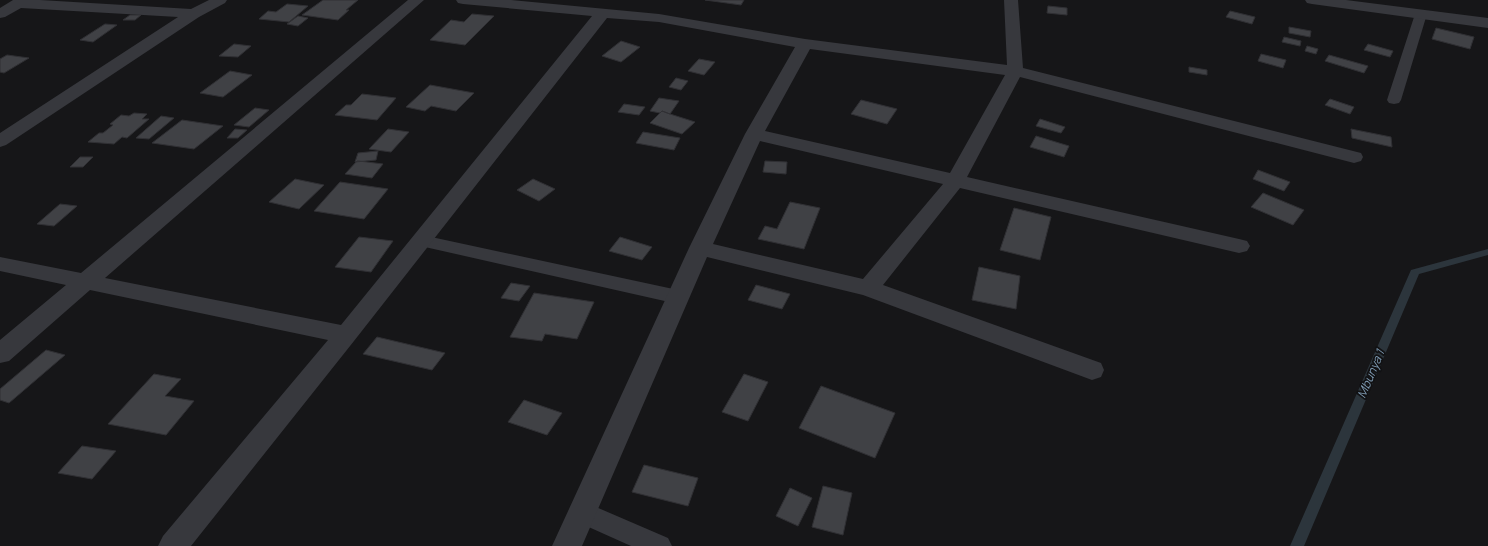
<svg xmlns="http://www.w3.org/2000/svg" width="1488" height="546" font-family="Manrope,sans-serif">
<rect width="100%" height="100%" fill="#161618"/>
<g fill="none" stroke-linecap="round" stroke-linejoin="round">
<path fill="#2c353c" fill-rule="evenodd" d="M1488 249V255L1419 274 1304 546H1290L1411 270Z"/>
</g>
<path fill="#404145" stroke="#303034" d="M323 0H358L346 10H349L338 20 302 15Z
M705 0H744L741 5Z
M287 4 308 6 289 22 259 19 268 11 276 12Z
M1048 6 1067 8V15L1047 13Z
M1230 11 1255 17 1252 24 1226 17Z
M472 14 494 16 465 45 430 40 451 20 464 22Z
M130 15H141L135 20H123Z
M298 16 308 18 298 26 287 24Z
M105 24 117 25 93 42 80 40Z
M1289 27 1311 31 1310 37 1289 33Z
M1436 28 1474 37 1470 49 1432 39Z
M1284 37 1301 41 1300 46 1282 42Z
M621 41 640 47 621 62 602 56Z
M234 44 251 46 238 57 219 56Z
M1368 44 1393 51 1390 57 1364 50Z
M1307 46 1318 49 1316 54 1305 51Z
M1261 54 1286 60 1283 68 1258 61Z
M7 55 29 58 4 73 0 72V59Z
M1329 55 1368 66 1364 73 1325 61Z
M699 59 715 62 704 75 688 71Z
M1189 67 1207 70V75L1189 72Z
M230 71 252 75 223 97 200 93Z
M676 78 688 81 681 90 669 87Z
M430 85 474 93 456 111 431 106 425 111 406 107Z
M362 94 396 98 377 120 335 115 346 105H351Z
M659 98 679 101 670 114 662 111 660 113 650 111Z
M1330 99 1354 107 1350 114 1325 105Z
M861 100 897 109 887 124 851 114Z
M624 104 645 107 639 115 618 112Z
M255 108 269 110 249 127 234 125Z
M662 111 670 114 695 122 682 134 650 123Z
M134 113 147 114 142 119H149L127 138 122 137 114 144 88 142 99 133H103L113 125 110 124 121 115 129 116Z
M161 116 174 118 149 139 136 138Z
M1040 119 1065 127 1061 133 1036 126Z
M182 120 223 126 194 149 152 143Z
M235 129 247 130 238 138H227Z
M388 129 409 132 391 152 369 149Z
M1351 129 1391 137 1392 147 1352 138Z
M643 132 680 138 674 150 636 143Z
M1036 136 1069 146 1064 157 1030 147Z
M378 151 376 160 355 162 358 153Z
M80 157H93L83 167H70Z
M357 161H359L383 164 372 178 345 174Z
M765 161 787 162 786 174 763 172Z
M1258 170 1290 182 1284 191 1253 179Z
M295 179 324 185 299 209 269 202Z
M533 179 555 189 539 201 517 190Z
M340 182 388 189 364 219 314 211Z
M1263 193 1304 210 1293 225 1251 207Z
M790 202 820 208 804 249 758 239 765 226 777 229Z
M60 204 77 206 54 226 37 224Z
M1014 208 1051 217 1040 260 1000 250Z
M359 237 393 241 371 272 335 267Z
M620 237 652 247 642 260 609 251Z
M979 267 1020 276 1016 309 972 300Z
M511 283 530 286 519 301 501 298Z
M756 285 790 294 782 309 748 300Z
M534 293 594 302 577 339 545 334 542 341 510 337Z
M377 337 445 353 432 370 363 354Z
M46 350 65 355 9 403 0 400V389Z
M154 374 181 379 165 396 194 401 166 435 108 424Z
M744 374 768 382 748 421 722 412Z
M821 386 895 413 875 458 799 428Z
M524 400 562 413 547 435 508 422Z
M82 446 116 451 92 479 58 473Z
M644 465 698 478 688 506 632 492Z
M823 486 852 493 843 535 812 527Z
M790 488 812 498 798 526 776 516Z"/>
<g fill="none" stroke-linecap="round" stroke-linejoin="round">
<path fill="#37383d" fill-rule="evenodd" d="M1421 10 1426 11 1427 14 1401 100 1399 103 1394 104 1389 103 1387 100 1415 14 1416 11Z
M422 235 678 290 685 292 688 297 685 302 678 304 416 245 413 241 416 237Z
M582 501 668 538 672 546H631L573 520 570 512 573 504Z"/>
<path fill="#37383d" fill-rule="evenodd" d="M13 0H40L191 9 209 0H227L225 3 199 17 6 145 0 147V133L178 17 21 8 5 17 0 18V8Z
M408 0H424L105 278 341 325 592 16 463 4 458 3 456 0H511L659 14 805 39 1007 65 1004 0H1018L1023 68 1361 153 1363 157 1361 161 1354 163 1020 77 967 177 1239 239 1247 241 1250 246 1247 251 1239 253 960 188 883 285 1101 363 1104 370 1101 377 1092 380 863 295 707 257 582 546H552L689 248 745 134 795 47 659 22 607 18 354 341 191 546H158L163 536 328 340 90 290 9 361 0 363V340L66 285 0 271V257L81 273ZM810 49 1005 75 950 173 765 131ZM760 141 943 184 863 279 713 244Z
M1305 0H1346L1488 18V28L1312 4 1307 3Z"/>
</g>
<g text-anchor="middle" stroke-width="3.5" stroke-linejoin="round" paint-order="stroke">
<g font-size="12" font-style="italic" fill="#7f9bb3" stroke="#111113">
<text transform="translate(1371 374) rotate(-67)" y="4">Mbunya 1</text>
</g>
</g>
</svg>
